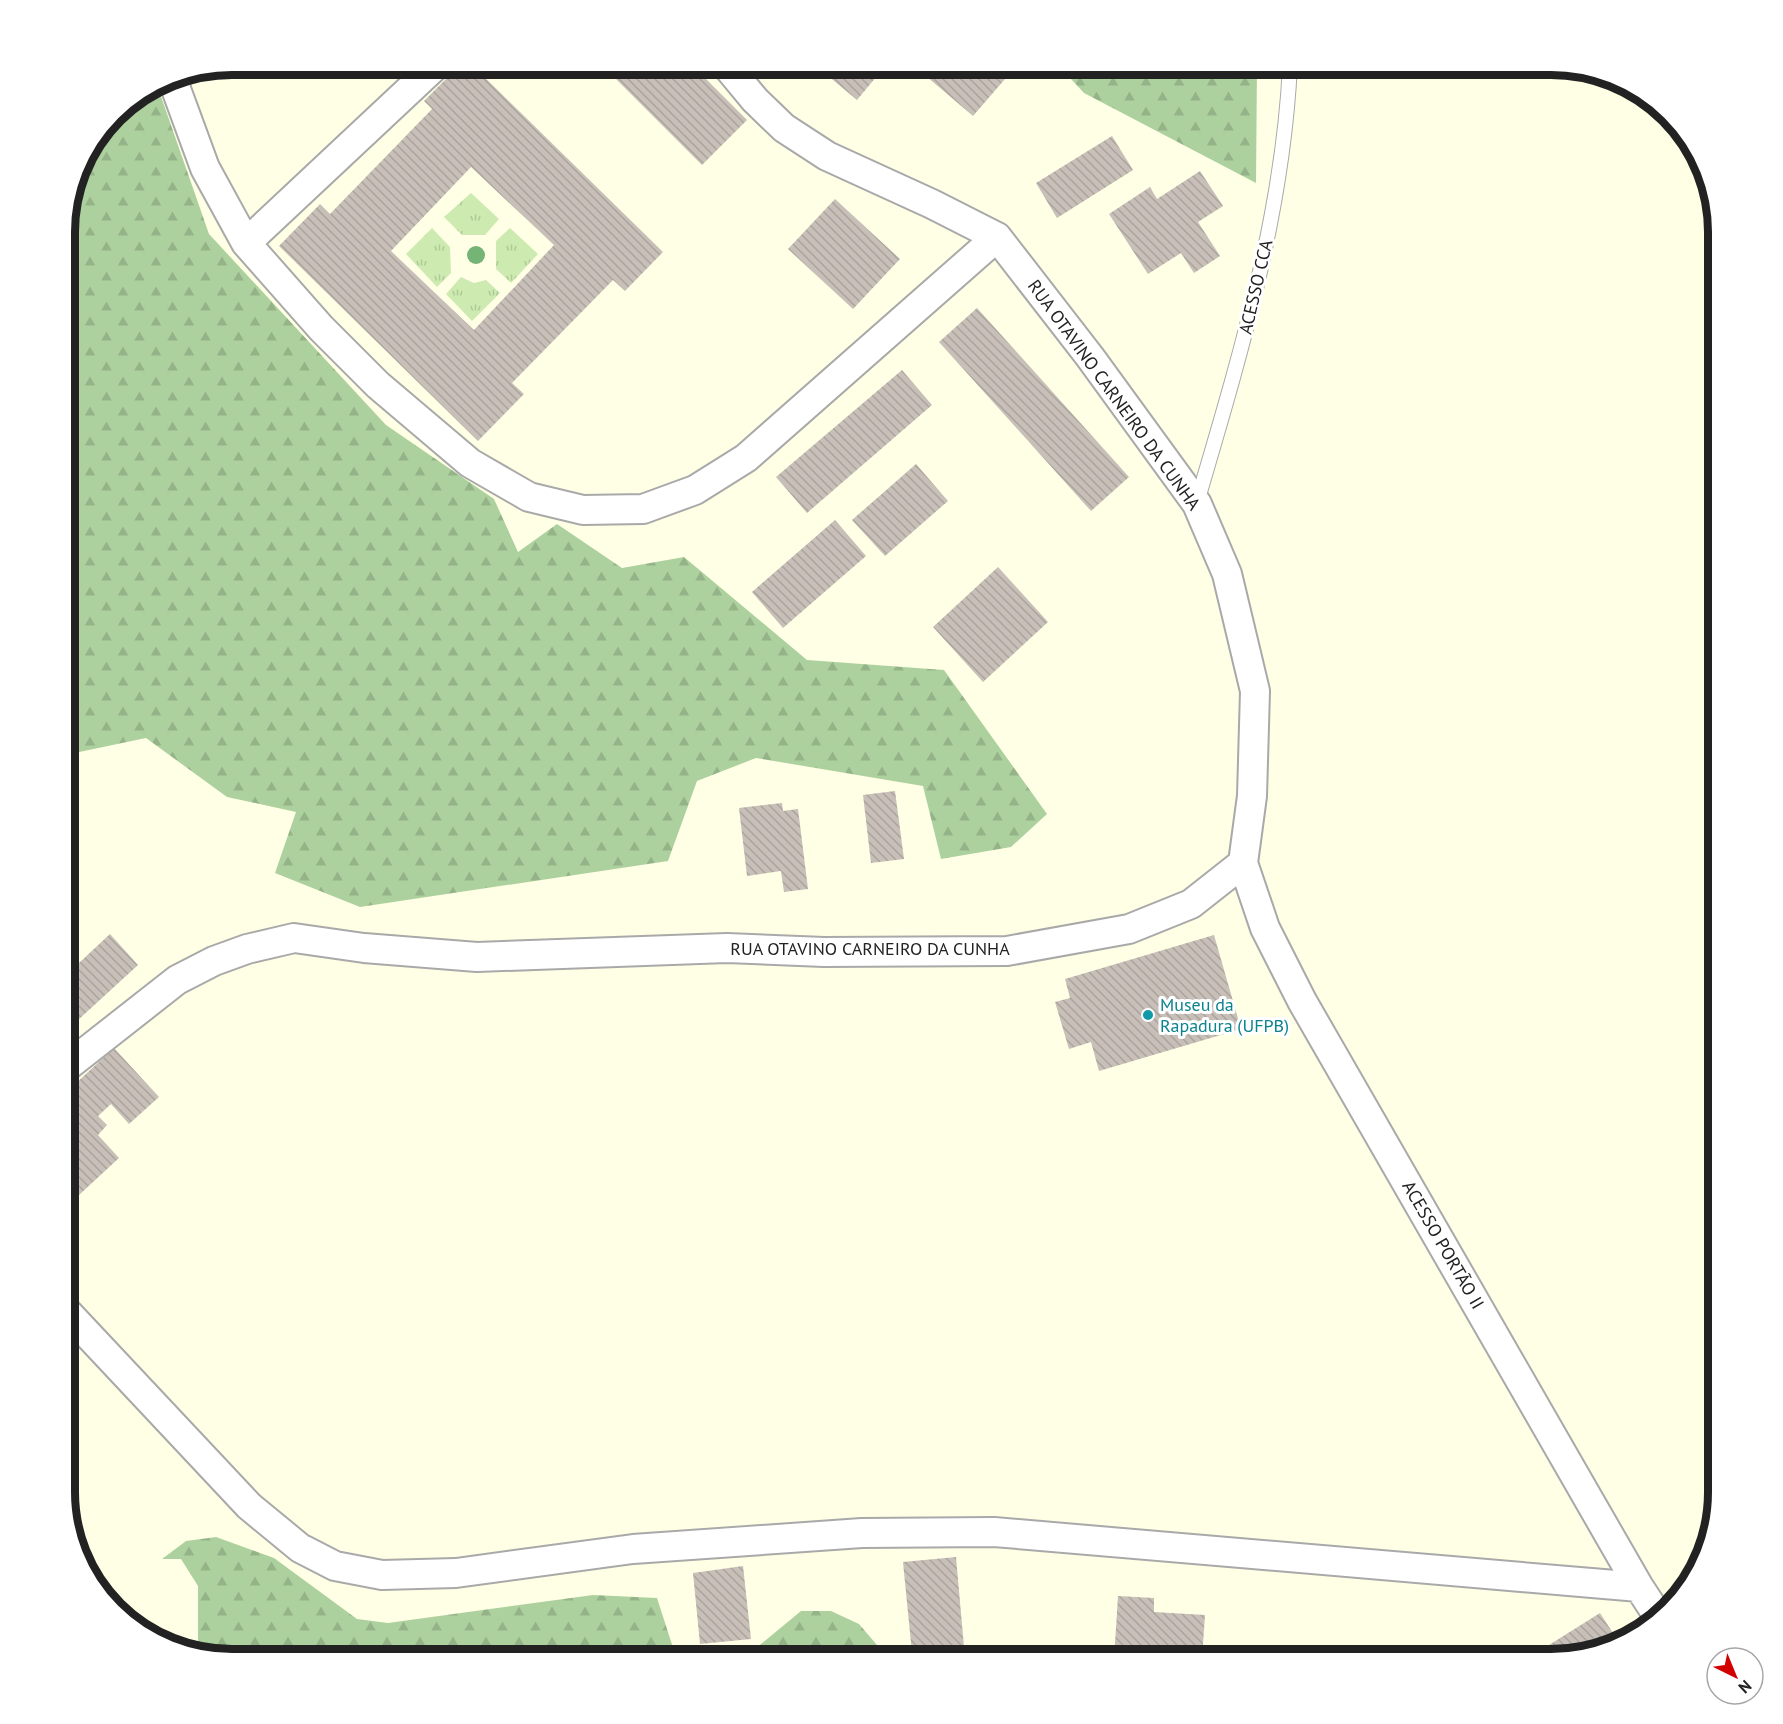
<svg xmlns="http://www.w3.org/2000/svg" width="1783" height="1724" font-family="'PT Sans',sans-serif">
<defs>
<pattern id="grass-tufts" width="24" height="20" patternUnits="userSpaceOnUse" patternTransform="scale(1.5)"><rect width="24" height="20" fill="#cdebb0"/><path d="M3 7l-1-3M5 7V3M7 7l1-3M15 17l-1-3M17 17v-4M19 17l1-3" fill="none" stroke="#b0c997"/></pattern>
<pattern id="forest-firs" width="22" height="20" patternUnits="userSpaceOnUse" patternTransform="scale(1.5)"><rect width="22" height="20" fill="#add19e"/><path d="M5 1l3.5 6h-7zM16 11l3.5 6h-7z" fill="#95b388"/></pattern>
<pattern id="building-back-hatch" width="6" height="6" patternUnits="userSpaceOnUse" patternTransform="scale(1.5)"><rect width="6" height="6" fill="#c7bfb8"/><path d="M-1 5l2 2M0 0l6 6M5-1l2 2" fill="none" stroke="#aba49e"/></pattern>
</defs>
<rect width="100%" height="100%" fill="#f2efe9"/>
<path fill="#ffffe5" d="M232 65H1561L1625 82 1677 121 1706 168 1718 232V1492L1706 1556 1662 1618 1615 1647 1551 1659H232L168 1647 106 1603 77 1556 65 1492V221L82 158 121 106 168 77Z"/>
<path fill="url(#grass-tufts)" d="M471 193 499 219 485 235H462L444 217Z
M432 228 450 247 451 273 437 287 406 254Z
M510 228 538 254 511 283 496 269V241Z
M461 277 474 283 486 280 500 293 472 321 446 294Z"/>
<path fill="url(#forest-firs)" d="M1058 65H1257L1256 183 1084 93Z
M157 85 209 234 386 425 494 499 518 552 557 524 622 568 684 557 807 660 944 670 1047 814 1011 847 941 859 923 786 756 758 697 781 668 861 360 907 275 873 296 812 227 797 146 738 65 755V221L82 158 121 106Z
M216 1537 274 1558 357 1619 388 1623 593 1595 657 1598 676 1657 680 1659H232L198 1653V1586L181 1559H162L186 1541Z
M801 1611H831L859 1624 889 1659H743Z"/>
<path fill="url(#building-back-hatch)" fill-rule="evenodd" d="M460 65H472L663 252 625 291 613 280 512 383 524 394 478 441 279 246 320 204 330 214 432 109 424 101ZM471 167 554 245 474 330 391 251Z
M602 65H692L747 120 702 165Z
M836 65H886L857 100 827 75Z
M913 65H988L1005 79 973 116Z
M1112 136 1133 170 1057 218 1036 183Z
M1200 171 1223 206 1198 222 1220 256 1194 273 1181 253 1148 274 1109 214 1150 187 1157 199Z
M835 199 900 259 853 309 788 249Z
M977 308 1129 477 1091 511 939 342Z
M902 370 932 405 807 513 776 477Z
M916 464 948 501 885 556 852 520Z
M835 520 866 556 783 628 752 592Z
M998 567 1048 622 983 682 933 627Z
M895 791 904 859 871 863 863 795Z
M782 803 783 811 798 809 808 889 784 892 781 871 747 876 739 808Z
M110 934 138 965 65 1032V976Z
M1214 935 1241 1029 1099 1071 1091 1042 1069 1049 1055 1002 1070 998 1065 979Z
M114 1048 159 1097 129 1124 111 1104 98 1116 107 1125 98 1135 119 1158 65 1208V1084L69 1080 74 1085Z
M956 1557 964 1647 912 1653 903 1562Z
M743 1566 751 1639 700 1644 693 1573Z
M1118 1596 1154 1598V1612L1205 1615 1202 1659H1114Z
M1600 1613 1620 1644 1615 1647 1557 1658 1549 1645Z"/>
<g fill="none" stroke-linecap="round" stroke-linejoin="round">
<defs>
<path id="service" d="M1197 502C1239 359 1283 215 1290 65"/>
<path id="minor" d="M174 76 176 89 205 168 246 243 321 328 378 385 470 463 529 497 583 510 643 509 695 490 746 458 997 237
M246 243 436 65
M1243 863 1265 928 1302 1001 1639 1587 1660 1619
M65 1068 177 980 214 961 247 949 294 938 364 948 477 957 727 948 824 952 1007 951 1129 929 1191 904 1243 863 1252 796 1255 691 1227 574 1197 504 1090 357 997 237 932 204 827 156 784 128 755 100 726 65
M65 1310 249 1506 300 1548 335 1566 382 1575 456 1573 633 1549 862 1533 994 1532 1639 1587"/>
</defs>
<use href="#service" stroke="#a9a9a9" stroke-width="16"/>
<use href="#minor" stroke="#a9a9a9" stroke-width="32"/>
<use href="#service" stroke="#fff" stroke-width="14"/>
<use href="#minor" stroke="#fff" stroke-width="28"/>
</g>
<circle fill="#74b475" cx="476" cy="255" r="9"/>
<circle fill="#0f9aa8" stroke="#fff" stroke-width="2" cx="1148" cy="1015" r="6"/>
<g text-anchor="middle" stroke-width="6" stroke-linejoin="round" paint-order="stroke">
<g font-size="18" fill="#222" stroke="#fff">
<text transform="translate(1256 287) rotate(-77)" y="6">ACESSO CCA</text>
<text transform="translate(1114 395) rotate(54)" y="6">RUA OTAVINO CARNEIRO DA CUNHA</text>
<text x="870" y="955">RUA OTAVINO CARNEIRO DA CUNHA</text>
<text transform="translate(1443 1245) rotate(60)" y="6">ACESSO PORTÃO II</text>
</g>
<g font-size="18" fill="#0d838f" stroke="#fff" text-anchor="start">
<text x="1160" y="1011">Museu da<tspan x="1160" dy="21">Rapadura (UFPB)</tspan></text>
</g>
</g>
<path d="M0 0H1783V1724H0ZM232 75H1551A157 157 0 0 1 1708 232V1492A157 157 0 0 1 1551 1649H232A157 157 0 0 1 75 1492V232A157 157 0 0 1 232 75Z" fill="#fff" fill-rule="evenodd"/>
<path fill="none" stroke="#222" stroke-width="8" d="M232 75H1551A157 157 0 0 1 1708 232V1492A157 157 0 0 1 1551 1649H232A157 157 0 0 1 75 1492V232A157 157 0 0 1 232 75Z"/>
<g transform="translate(1735 1676) rotate(137)"><circle r="28" fill="#ffffff" stroke="#a7a7a7" stroke-width="1.5"/>
<path d="M0-4.5L10 22L0 15L-10 22Z" fill="#d40000"/>
<text y="-9" font-size="16" font-weight="bold" text-anchor="middle" fill="#222222">N</text>
</g>
</svg>
